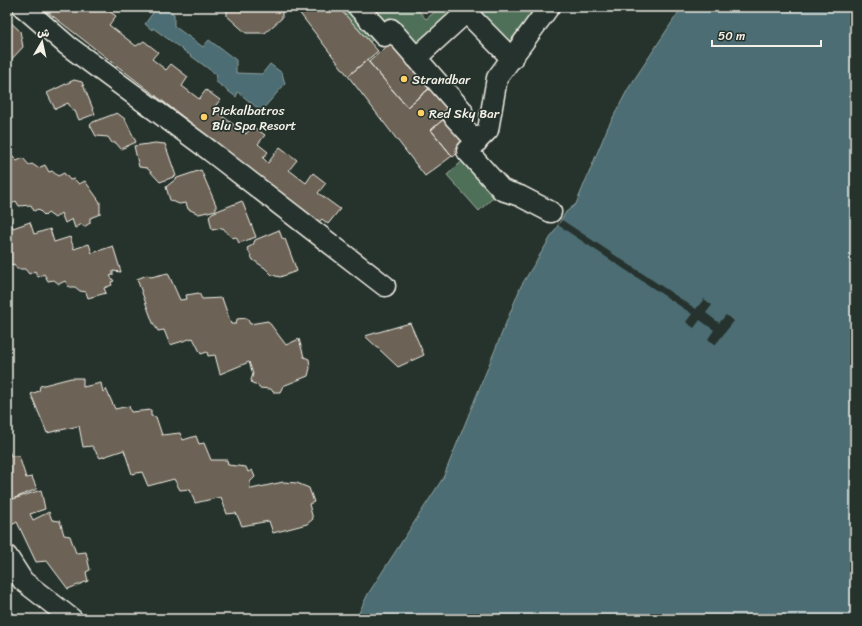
<svg xmlns="http://www.w3.org/2000/svg" width="862" height="626" font-family="Sriracha,'Playpen Sans Arabic',sans-serif">
<rect width="100%" height="100%" fill="#26332d"/>
<filter id="ink" filterUnits="userSpaceOnUse"><feTurbulence type="fractalNoise" baseFrequency=".025" numOctaves="2"/><feDisplacementMap in="SourceGraphic" scale="8" xChannelSelector="R" yChannelSelector="G"/><feConvolveMatrix kernelMatrix="1 2 1 2 8 2 1 2 1" color-interpolation-filters="sRGB"/></filter>
<g filter="url(#ink)">
<path fill="#4f6f59" stroke="#a2b0a0" d="M338 7H351L376 36 370 42Z
M367 7H415L426 19 441 7H454L458 12 416 51 385 27Z
M482 7H545L511 51 476 13Z
M468 156 500 191 479 211 447 175Z"/>
<path fill="#4c6d73" stroke="#8fa2a2" d="M157 7H164L174 14V26L203 47 209 40 236 60V73L262 74 270 64 282 73 285 84 261 111 238 92 236 97 215 81 217 75 153 28 152 30 145 24Z
M682 7H855V619H356L368 594 443 478 521 286 566 212 576 204 608 127 628 89Z"/>
<path fill="#26332d" d="M562 220 696 309 704 299 712 305 706 313 719 323 726 315 734 321 715 345 708 339 714 330 700 320 694 328 686 322 692 314 558 225Z"/>
<path fill="#6c6356" stroke="#f4f1e8" d="M41 7H84L90 11 93 7H103L116 16 109 25 136 46 144 41 158 52 152 59 166 70 171 64 188 77 182 86 199 99 206 90 220 100 213 109 246 134 252 126 265 135 258 144 268 152 263 158 268 163 280 147 297 160 289 170 306 183 313 173 326 183 318 193 340 209 328 224 322 219 319 222Z
M227 7H282V18L265 33H246L227 16Z
M295 7H338L378 51 348 76Z
M7 19 20 31 23 47 7 64Z
M393 40 432 86 407 107 369 62Z
M367 60 407 107 434 85 455 109 431 130 452 156 425 176 348 76Z
M74 80 82 82 95 114 79 120 75 111H73L68 103 55 109 47 93Z
M117 113 125 119 136 142 121 149 116 143H112L108 137 96 136 90 125 93 122Z
M445 118 467 144 453 157 431 130Z
M155 143 165 144 176 176 160 182 147 168 139 167 134 146Z
M11 155 17 161 23 158 29 165 32 164 38 168 45 165 49 172 52 171 58 176 64 173 70 180 74 179 79 184 85 181 100 202V214L90 218V223L84 227 82 224 75 228 72 219 65 223 61 213 55 218 48 213 45 216 38 209 34 211 31 205 19 206 16 201 12 204 9 198 7 199V156Z
M201 170 216 205V210L199 214 188 209 186 203 179 204 170 200 166 187 177 178Z
M242 201 256 237 239 243 236 237 232 238 223 228 212 230 209 216 212 213Z
M8 214 13 228 30 222 34 234 50 229 54 242 70 237 74 249 89 244 92 253 113 246 121 272 113 271V275L110 276 114 281 111 282 112 285 104 288 106 293 88 298 86 292 80 291 75 287H69L65 281 59 284 54 280 48 281 44 274 38 277 35 271 29 274 25 269H17L14 264 7 266V215Z
M279 230 282 238 285 239 297 271 280 277 272 275 265 268 253 260 247 248 253 245 255 240Z
M168 273 180 300 187 299 186 295 199 293 202 299 222 298 231 324H236L237 319 247 318 250 324 268 321 286 345 299 339 304 357 309 359 310 368 308 376 283 386 280 392H273L271 389 259 388 258 385 252 383 251 380 253 374 249 362 220 374 215 355 208 356 207 352 201 354 193 338 170 345 164 330 158 331 153 323 137 279 147 275 151 277Z
M410 323 424 355 398 367 365 336Z
M71 378H83V387L101 383 103 392 106 389 115 409 129 406 131 412 151 410V416L156 417 162 435 180 433 183 440 196 436 199 444 204 443 211 460H227L228 465 246 467 248 472 252 470 255 477 250 482 251 489 283 482 297 483 309 488 314 502 309 504 313 519 307 524 273 533 269 521 242 526 236 513 227 514 221 497 195 503 190 489 180 490 174 479 148 486 142 472 132 474 124 450 100 458 92 446 83 447 79 426 47 433 31 394 39 391 40 386Z
M7 446 11 456H19L26 478 32 477 37 489 7 501Z
M41 490 45 509 30 514 33 520 49 512 52 520 60 521 64 535 70 536 76 553 86 552 90 570 86 572 88 581 68 589 47 561 36 562 17 522 10 526 7 520V501Z"/>
<g fill="none" stroke-linecap="round" stroke-linejoin="round">
<defs>
<path id="minor" d="M23 7 68 46 209 150 385 286
M358 7 384 36 391 29 462 110 454 117 477 142
M461 7 512 59
M549 7 497 78 488 130 467 151 502 190 520 196 551 212
M416 58 472 7
M7 556 23 581 72 619"/>
</defs>
<use href="#minor" stroke="#f4f1e8" stroke-width="23"/>
<use href="#minor" stroke="#26332d" stroke-width="20"/>
</g>
</g>
<g fill="#ffd166" stroke="#26332d" stroke-width="1.5">
<circle cx="404" cy="79" r="4"/>
<circle cx="421" cy="113" r="4"/>
<circle cx="204" cy="117" r="4"/>
</g>
<g text-anchor="middle" stroke-width="3.5" stroke-linejoin="round" paint-order="stroke">
<g font-size="13" fill="#f4f1e8" stroke="#26332d" text-anchor="start">
<text x="412" y="84">Strandbar</text>
<text x="212" y="115">Pickalbatros<tspan x="212" dy="15">Blu Spa Resort</tspan></text>
<text x="429" y="118">Red Sky Bar</text>
</g>
</g>
<rect width="862" height="626" fill="none" stroke="#26332d" stroke-width="24"/>
<rect x="12" y="12" width="838" height="602" fill="none" stroke="#f4f1e8" stroke-width="1.5" filter="url(#ink)"/>
<g transform="translate(42 42) rotate(9)" stroke="#26332d" stroke-width="3" paint-order="stroke">
<path d="M0-3L7 15L0 10L-7 15Z" fill="#f4f1e8"/>
<text y="-6" font-size="11" font-weight="bold" text-anchor="middle" fill="#f4f1e8">ش</text>
</g>
<path d="M712 40v6h109v-6" fill="none" stroke="#f4f1e8" stroke-width="2"/>
<text x="718" y="40" font-size="12" fill="#f4f1e8" stroke="#26332d" stroke-width="3" paint-order="stroke">50 m</text>
</svg>
